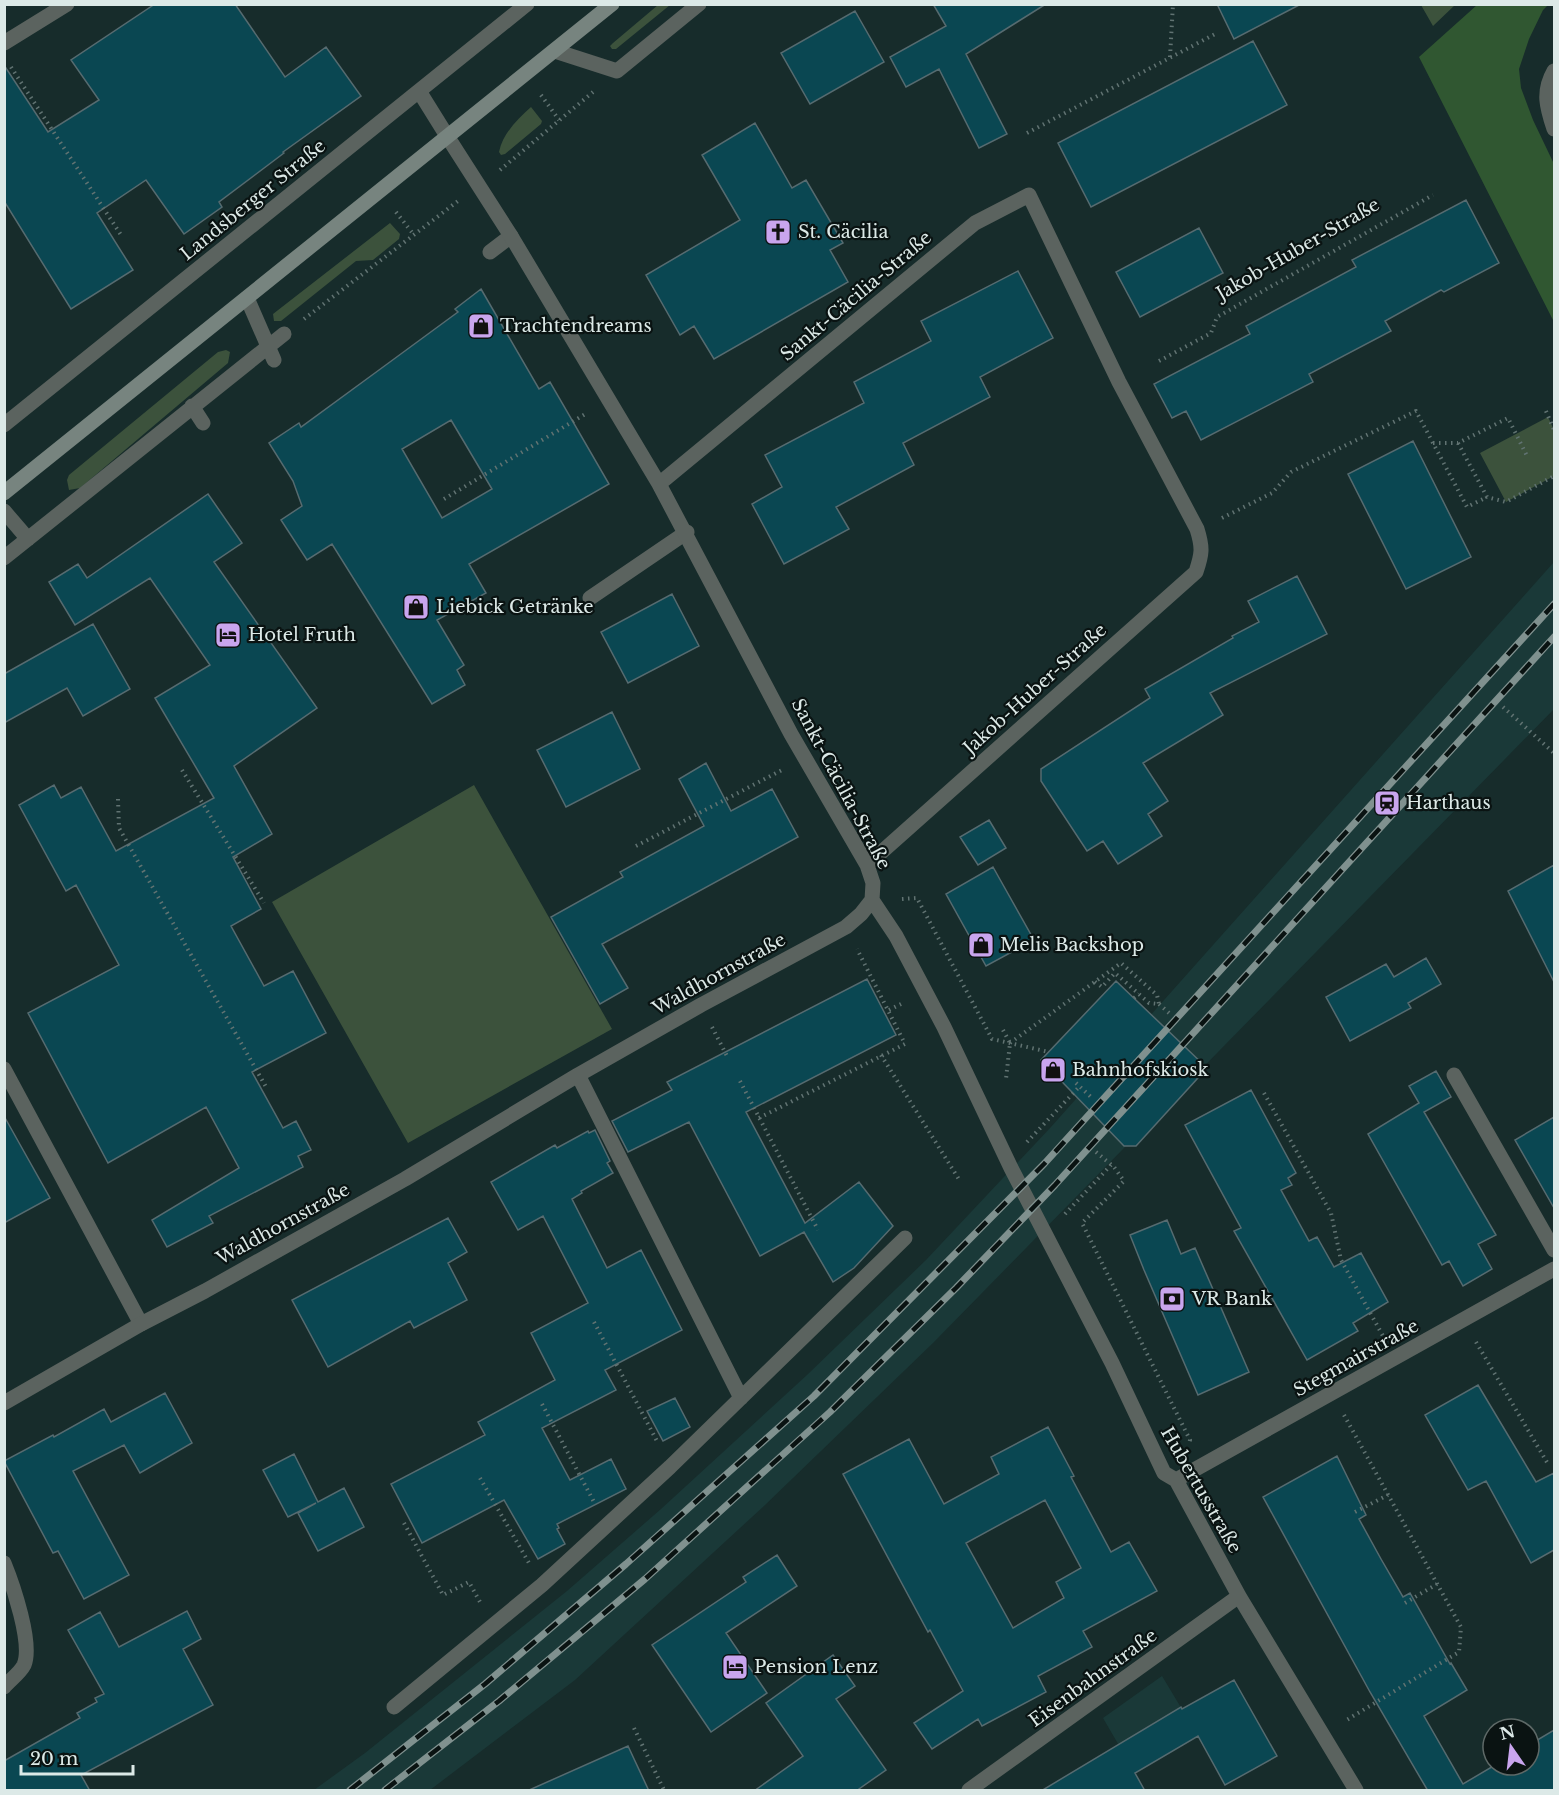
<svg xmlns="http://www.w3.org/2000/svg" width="1559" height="1795" font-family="'Libre Baskerville',serif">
<rect width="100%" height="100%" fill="#172c2b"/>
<path fill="#1a3938" d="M1554 562V709L933 1343 765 1505 575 1680 430 1790H314L365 1753 567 1591 661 1509 807 1375 926 1260 1051 1127Z
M1162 1676 1198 1736 1135 1773 1103 1718Z"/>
<path fill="#3c523c" d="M658 5H670L616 49H612L610 46 613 43Z
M1421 5H1455L1433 26Z
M531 107 542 121 541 124 505 154 501 155 499 152C503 133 517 120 531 107Z
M390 223 400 234 399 239 373 260 356 261 281 321H274L273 314Z
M226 350 230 352 228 363 80 488 69 490 67 480 69 475 218 352Z
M1548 417 1554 430V476L1506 502 1480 453Z
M474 785 612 1029 408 1143 272 902Z"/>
<path fill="#305731" d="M1477 5H1548L1543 10 1529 39 1519 69 1521 88 1533 120 1554 164V322L1419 57Z"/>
<path fill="#0a4752" stroke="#566b70" stroke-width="1.5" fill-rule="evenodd" d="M155 4H235L285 77 326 47 361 96 283 152 284 153 219 202 222 207 184 234 146 180 97 213 133 270 71 309 4 201V65L48 132 99 100 71 60Z
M933 4H1046L966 54 1007 134 979 148 939 69 906 87 890 57 946 26Z
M1217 4H1301L1234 39Z
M855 11 884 62 810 104 781 53Z
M1253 41 1287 105 1091 207 1058 143Z
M755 123 792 188 806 180 843 243 830 250 848 282 714 359 694 326 680 335 646 275 740 220 702 155Z
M1466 200 1499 263 1444 292 1441 290 1385 321 1391 331 1309 374 1313 382 1201 440 1186 411 1172 418 1154 384 1250 334 1246 326 1356 267 1352 260Z
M1199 228 1223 273 1140 317 1116 272Z
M1018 271 1053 338 980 377 990 397 903 443 914 465 836 507 849 529 784 564 752 504 782 487 765 455 864 403 854 382 931 341 921 321Z
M481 289 539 389 550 382 609 484 469 564 486 593 437 620 464 665 457 670 465 685 432 704 332 544 307 560 281 520 302 506 293 481 269 443 299 423 301 427 379 370 458 312 455 309ZM451 420 492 489 442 518 402 449Z
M1413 441 1471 557 1406 589 1348 474Z
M208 494 242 543 214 562 317 708 234 766 272 834 233 857 261 909 231 926 264 986 293 971 326 1033 252 1072 283 1128 296 1121 311 1150 298 1156 303 1167 209 1216 213 1223 167 1247 152 1220 239 1168 206 1107 108 1163 28 1013 119 965 76 885 66 891 19 805 54 785 61 798 81 787 116 851 214 798 155 698 210 665 150 578 75 625 49 582 78 564 87 578Z
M1297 576 1327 634 1210 693 1223 715 1143 763 1168 801 1148 814 1162 836 1118 864 1103 841 1087 851 1041 781V769L1150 698 1145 689 1233 638 1232 636 1259 622 1248 601Z
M672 594 699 646 628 683 601 632Z
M93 624 130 689 83 716 67 688 4 723V674Z
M612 712 640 769 566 807 537 750Z
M706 763 731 811 772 789 798 837 602 944 628 988 600 1004 551 917 623 877 620 872 704 826 679 779Z
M989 820 1006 848 978 865 960 837Z
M1554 865V982L1508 891Z
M993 867 1034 940 986 966 946 894Z
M1426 958 1441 984 1408 1003 1411 1008 1350 1041 1326 997 1386 964 1394 977Z
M867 979 896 1035 746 1112 805 1223 859 1182 893 1226 854 1268 833 1282 804 1232 760 1256 689 1122 628 1152 612 1121 672 1090 667 1082Z
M1116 981 1207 1068 1136 1146H1124L1041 1060Z
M1436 1071 1451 1097 1424 1112 1496 1235 1478 1244 1492 1269 1463 1286 1449 1261 1442 1265 1368 1134 1419 1103 1409 1086Z
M1251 1090 1296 1173 1288 1178 1292 1185 1281 1190 1309 1241 1317 1237 1334 1267 1361 1253 1388 1302 1353 1323 1358 1331 1307 1360 1234 1231 1241 1228 1185 1125Z
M4 1116 50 1198 4 1223Z
M1554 1117V1208L1515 1140Z
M595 1130 610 1161 607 1163 613 1173 581 1191 582 1193 572 1199 607 1268 641 1250 682 1330 605 1370 616 1390 542 1428 570 1480 611 1459 626 1489 557 1524 559 1528 557 1529 565 1544 538 1559 504 1500 422 1543 391 1484 485 1435 478 1422 555 1380 531 1333 588 1303 543 1216 518 1230 491 1182 555 1145 557 1148 588 1131 589 1133Z
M448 1218 467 1252 448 1263 467 1300 414 1328 410 1321 328 1367 292 1300Z
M1167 1220 1181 1254 1195 1248 1249 1372 1198 1395 1144 1270 1130 1235Z
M1478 1385 1536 1482 1554 1473V1550L1531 1563 1486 1481 1468 1490 1425 1415Z
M165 1393 192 1443 140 1473 124 1445 73 1471 129 1575 84 1599 58 1551 53 1553 4 1461 53 1435 54 1437 104 1409 111 1422Z
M675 1398 690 1427 663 1441 647 1411Z
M1048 1427 1074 1476 1071 1477 1111 1552 1129 1542 1157 1591 1083 1631 1092 1647 1038 1676 1046 1692 982 1726 978 1719 932 1749 914 1723 963 1691 930 1630 928 1632 843 1474 909 1439 944 1504 999 1474 991 1457ZM1045 1500 1081 1568 1056 1582 1064 1598 1013 1628 966 1543Z
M294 1454 318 1502 344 1488 364 1527 318 1551 298 1513 316 1503 288 1517 263 1470Z
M1337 1456 1366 1515 1359 1519 1381 1559 1403 1597 1410 1593 1450 1664 1451 1663 1467 1690 1424 1716 1463 1784 1495 1765H1529V1745L1554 1730V1791H1428L1370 1692 1263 1497Z
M777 1555 797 1586 726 1633 767 1693 711 1732 652 1645 746 1582 743 1577Z
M187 1611 201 1639 183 1649 213 1705 81 1775 90 1791H4V1761L80 1718 77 1713 97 1702 95 1698 104 1694 68 1630 100 1612 119 1647Z
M833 1655 855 1686 836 1699 886 1770 856 1791H754L803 1756 766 1703Z
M1234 1680 1277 1756 1225 1785 1198 1736 1135 1773 1145 1791H1041L1181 1707 1182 1709Z
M628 1746 649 1791H527Z"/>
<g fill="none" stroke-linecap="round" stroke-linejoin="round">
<path stroke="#617372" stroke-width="4" stroke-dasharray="1.5 4.5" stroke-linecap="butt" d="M1170 57 1173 4
M11 67 121 235
M541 95 559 120
M1027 133 1217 33
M500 170 593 92
M396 212 414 235
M304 319 458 201
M1159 361 1211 333 1217 317 1433 195
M1546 411 1554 430
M1433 443H1458L1508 418 1527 456
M1458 443 1487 497 1506 502 1554 476
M444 499 587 413
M1222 518 1272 493 1291 472 1416 411 1467 507 1487 497
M1503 707 1554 753
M182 770 264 903
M118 799 119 828 266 1087
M636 846 782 770
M902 899 917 898 992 1039 1049 1052
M1134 998 1139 994
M1159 1004 1169 1013
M889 1010 901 1004
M712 1027 727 1056
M1003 1030 1010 1043 1006 1079
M1010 1043 1121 963 1157 995 1159 1004 1149 1003 1115 973 1102 987 1094 981
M881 1055 960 1181
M740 1081 818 1230
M1076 1083 1092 1098
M1264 1093 1331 1213 1341 1260 1383 1336
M759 1118 905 1044 857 949
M1027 1142 1080 1086
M1096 1152 1114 1167 1124 1181 1082 1223 1190 1440 1189 1443
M1065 1214 1111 1165
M594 1322 658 1443
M1476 1342 1548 1464
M542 1404 594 1502
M1344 1415 1461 1627 1459 1652 1345 1721
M480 1478 529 1563
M1355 1512 1388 1495
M404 1523 443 1595 469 1582 480 1602
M1405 1603 1437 1584
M634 1728 664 1790"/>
<path stroke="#5b635f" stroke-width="15" d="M555 51 617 71 699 4
M1554 71C1542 92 1547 108 1554 129
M419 91 447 136
M490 252 511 236
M247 298 274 360
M192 406 203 423
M4 425 527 4
M4 511 28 539
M4 558 284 334
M590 598 687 532
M4 1069 141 1324
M1454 1075 1554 1250"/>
<path stroke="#5b635f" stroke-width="15" d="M4 43 67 4
M447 136 511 236 659 484 791 734 867 865 873 883 872 900 896 936 944 1027 1011 1168 1112 1363 1164 1473 1176 1480 1239 1596 1356 1790
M659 484 975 223 1029 195 1119 382 1197 529C1203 548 1202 554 1196 572L867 865
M578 1075 741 1398
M4 1403 141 1324 205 1291 405 1179 578 1075 701 1005 846 927 861 914 872 900
M1176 1480 1554 1269
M4 1563C13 1585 33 1644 24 1665 20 1673 10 1680 4 1687
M394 1707 542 1585 670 1467 905 1238
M969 1790 1239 1596"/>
<path stroke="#77847f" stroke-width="15" d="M4 493C206 329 410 168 612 4"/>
<defs>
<path id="rail" d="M350 1790 485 1684 626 1564 814 1396 1044 1164 1554 604
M385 1790 499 1701 645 1579 830 1412 956 1288 1055 1185 1554 637"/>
</defs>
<use href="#rail" stroke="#80918f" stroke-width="7"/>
<use href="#rail" stroke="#0a1312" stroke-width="4.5" stroke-dasharray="14" stroke-linecap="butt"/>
</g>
<defs>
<symbol id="church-square" viewBox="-11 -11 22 22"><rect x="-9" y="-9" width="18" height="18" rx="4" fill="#c9a5ee" stroke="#0a1312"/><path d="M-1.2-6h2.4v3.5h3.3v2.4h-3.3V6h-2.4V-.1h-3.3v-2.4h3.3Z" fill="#111"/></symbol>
<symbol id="shop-square" viewBox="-11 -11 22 22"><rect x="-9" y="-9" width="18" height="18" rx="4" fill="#c9a5ee" stroke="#0a1312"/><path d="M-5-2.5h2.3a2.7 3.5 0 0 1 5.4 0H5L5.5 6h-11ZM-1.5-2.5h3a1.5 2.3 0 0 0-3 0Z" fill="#111"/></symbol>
<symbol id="hotel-square" viewBox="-11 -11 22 22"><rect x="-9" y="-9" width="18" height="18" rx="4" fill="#c9a5ee" stroke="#0a1312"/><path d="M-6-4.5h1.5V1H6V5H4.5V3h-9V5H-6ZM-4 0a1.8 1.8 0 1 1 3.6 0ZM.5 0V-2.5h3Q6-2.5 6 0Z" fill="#111"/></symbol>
<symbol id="station-square" viewBox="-11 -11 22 22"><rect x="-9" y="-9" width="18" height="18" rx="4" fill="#c9a5ee" stroke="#0a1312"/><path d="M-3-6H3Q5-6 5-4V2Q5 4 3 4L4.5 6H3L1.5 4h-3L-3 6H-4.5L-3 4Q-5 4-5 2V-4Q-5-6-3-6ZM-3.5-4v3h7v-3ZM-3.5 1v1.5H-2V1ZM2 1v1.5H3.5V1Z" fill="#111"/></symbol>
<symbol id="bank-square" viewBox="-11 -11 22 22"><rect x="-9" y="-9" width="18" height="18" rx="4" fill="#c9a5ee" stroke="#0a1312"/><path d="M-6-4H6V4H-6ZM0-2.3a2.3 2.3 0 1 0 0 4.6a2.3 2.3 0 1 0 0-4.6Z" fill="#111"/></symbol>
</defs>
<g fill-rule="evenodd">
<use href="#church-square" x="763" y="217" width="30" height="30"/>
<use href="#shop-square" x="466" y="311" width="30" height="30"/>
<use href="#shop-square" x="401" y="592" width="30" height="30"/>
<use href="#hotel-square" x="213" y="620" width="30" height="30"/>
<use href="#station-square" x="1372" y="788" width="30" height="30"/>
<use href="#shop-square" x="966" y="930" width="30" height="30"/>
<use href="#shop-square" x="1038" y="1055" width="30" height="30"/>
<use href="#bank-square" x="1157" y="1284" width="30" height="30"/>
<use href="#hotel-square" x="720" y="1652" width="30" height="30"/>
</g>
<g text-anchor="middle" stroke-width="4.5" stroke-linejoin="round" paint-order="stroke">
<g font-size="18" fill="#dce9e7" stroke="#0a1312">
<text transform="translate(253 200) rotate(-39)" y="6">Landsberger Straße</text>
<text transform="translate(1298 249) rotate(-30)" y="6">Jakob-Huber-Straße</text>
<text transform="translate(856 296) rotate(-40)" y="6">Sankt-Cäcilia-Straße</text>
<text transform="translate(1035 689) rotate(-42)" y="6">Jakob-Huber-Straße</text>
<text transform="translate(841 784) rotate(62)" y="6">Sankt-Cäcilia-Straße</text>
<text transform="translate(719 974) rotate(-29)" y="6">Waldhornstraße</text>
<text transform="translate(283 1224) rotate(-29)" y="6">Waldhornstraße</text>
<text transform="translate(1356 1358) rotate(-29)" y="6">Stegmairstraße</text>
<text transform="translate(1201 1490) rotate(60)" y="6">Hubertusstraße</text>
<text transform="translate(1093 1678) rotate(-36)" y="6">Eisenbahnstraße</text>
</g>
<g font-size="18" fill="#dce9e7" stroke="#0a1312" text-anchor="start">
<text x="798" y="238">St. Cäcilia</text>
<text x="500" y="332">Trachtendreams</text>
<text x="436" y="613">Liebick Getränke</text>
<text x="248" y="641">Hotel Fruth</text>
<text x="1406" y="809">Harthaus</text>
<text x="1000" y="951">Melis Backshop</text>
<text x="1072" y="1076">Bahnhofskiosk</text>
<text x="1192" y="1305">VR Bank</text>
<text x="754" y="1673">Pension Lenz</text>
</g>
</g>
<rect width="1559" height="1795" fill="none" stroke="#dce9e7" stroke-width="12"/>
<g transform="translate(1511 1747) rotate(346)"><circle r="28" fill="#0a1312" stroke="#5e6967" stroke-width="1.5"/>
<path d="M0-4.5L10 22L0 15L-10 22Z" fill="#c9a5ee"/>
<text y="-9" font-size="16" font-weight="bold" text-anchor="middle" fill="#dce9e7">N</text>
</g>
<path d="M21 1765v9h112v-9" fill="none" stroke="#dce9e7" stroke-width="3"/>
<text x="30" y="1765" font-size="18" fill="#dce9e7" stroke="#0a1312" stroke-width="4.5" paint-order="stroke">20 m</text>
</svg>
